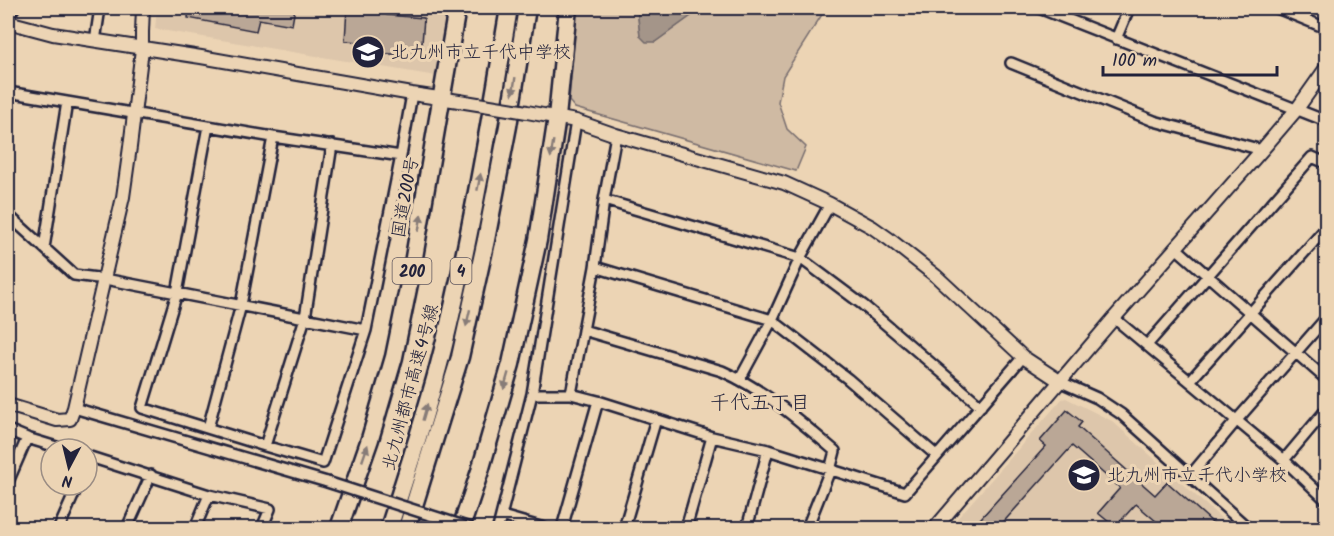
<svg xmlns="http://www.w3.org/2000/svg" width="1334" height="536" font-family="Kalam,'Klee One',sans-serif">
<rect width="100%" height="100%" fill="#ecd4b4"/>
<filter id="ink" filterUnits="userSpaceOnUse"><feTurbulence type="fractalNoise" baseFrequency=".0167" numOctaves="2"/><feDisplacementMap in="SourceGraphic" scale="12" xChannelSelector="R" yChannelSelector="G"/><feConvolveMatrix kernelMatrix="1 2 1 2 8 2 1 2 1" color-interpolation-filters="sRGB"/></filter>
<g filter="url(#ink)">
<path fill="#ddc6ab" d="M157 8H448L436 76 155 29Z
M1066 398 1112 421 1232 528H949L1062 399Z"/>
<path fill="#cfbaa3" stroke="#786e6f" stroke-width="1.5" d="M577 8H637L640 36 655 42 702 8H824L823 13 783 76 778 102 787 129 806 147 796 171 575 108 569 101Z"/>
<path fill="#a49589" stroke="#70676a" stroke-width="1.5" d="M637 8H702L655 42H646L640 36Z"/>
<path fill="#baa796" stroke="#22223b" stroke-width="1.5" d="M189 8H235L243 9V8H295L292 25 259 19 256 31 188 18Z
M347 8H388L387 15 424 18 421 56 361 52V42L345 41Z
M1067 410 1082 422 1078 427 1155 495 1167 482 1212 522 1206 528H1164L1136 504 1115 527 1098 513 1120 488 1072 446 998 528H972L1046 446 1040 441Z"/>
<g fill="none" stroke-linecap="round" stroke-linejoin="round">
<defs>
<path id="street" d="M1039 8 1326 121
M1277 8 1326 28
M8 16 14 8
M1116 39 1129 8
M95 41 100 8
M1011 63 1154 121 1262 150
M8 92 273 137 401 156
M208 126 177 293 142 408 265 446 305 318 332 145
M604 200 800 258 863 305 981 406
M8 215 74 275 105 279 366 330 401 156 412 94
M44 248 67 102
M1176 248 1326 379
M595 267 772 320 848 379 937 456
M1114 318 1284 460 1326 500
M583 330 722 371C765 390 800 421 835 451L830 470 807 528
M1147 345 1312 157 1326 163
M740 379 772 320 800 258 830 204
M1190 381 1326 228
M1061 382 1097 398 1121 414 1248 528
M532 394H571L598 401 712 437 768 450 905 493 1023 357
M571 394 595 267 604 200 616 135
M74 408 327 482
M208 428 241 305 273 137
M8 430 27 438 63 449
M265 446 323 463 366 330
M87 456 209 495 270 509 262 528
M1284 460 1326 410
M1190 476 1236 421 1326 318
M8 482 27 438
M502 516 544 528
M59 528 78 485
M127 528 151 475
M195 528 209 495
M498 528 532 394 576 121
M562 528 598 401
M624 528 656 419
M686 528 712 437
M747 528 768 450"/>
<path id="secondary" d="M8 22 53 34 201 57 412 94 459 101
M527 112 576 121 616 135 784 183 830 204 872 227 889 239 936 276 1023 357 1061 382
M8 405 57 420 70 419 74 408 123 197 130 147 142 49V32L143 8
M935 528 1114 318 1262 150 1297 109 1326 68"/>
<path id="highway" d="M339 528 370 439 394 357 412 269 457 8
M389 528C408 469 428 409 443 349 471 236 490 122 509 8
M407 528 460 357 486 240 508 126 527 8
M461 528 480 471 511 364 538 240 557 117 568 8"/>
</defs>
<use href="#street" stroke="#22223b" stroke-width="14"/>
<use href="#secondary" stroke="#22223b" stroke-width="16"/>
<use href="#highway" stroke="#22223b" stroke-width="21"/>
<use href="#street" stroke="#ecd4b4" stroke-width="9"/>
<use href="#secondary" stroke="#ecd4b4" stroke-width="12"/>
<use href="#highway" stroke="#ecd4b4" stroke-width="16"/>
<defs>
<path id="street-bridge" d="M327 482 470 528"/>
<path id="secondary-bridge" d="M459 101 527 112"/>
</defs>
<use href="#street-bridge" stroke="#22223b" stroke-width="14" stroke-linecap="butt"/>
<use href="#secondary-bridge" stroke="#22223b" stroke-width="16" stroke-linecap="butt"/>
<use href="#street-bridge" stroke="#ecd4b4" stroke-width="9"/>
<use href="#secondary-bridge" stroke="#ecd4b4" stroke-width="12"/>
</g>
<defs><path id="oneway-solid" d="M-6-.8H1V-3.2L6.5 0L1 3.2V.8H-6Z" transform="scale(1.5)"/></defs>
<g fill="#877b78">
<use href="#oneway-solid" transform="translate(514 86) rotate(99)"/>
<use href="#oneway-solid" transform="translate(552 149) rotate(99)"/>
<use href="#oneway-solid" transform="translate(479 182) rotate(-79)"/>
<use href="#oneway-solid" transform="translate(420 223) rotate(-80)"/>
<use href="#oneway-solid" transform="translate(468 318) rotate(103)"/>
<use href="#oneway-solid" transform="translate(506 381) rotate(106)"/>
<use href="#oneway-solid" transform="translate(425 412) rotate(-74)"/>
<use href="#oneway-solid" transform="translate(365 453) rotate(-71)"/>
</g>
</g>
<defs>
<symbol id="school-disc" viewBox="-11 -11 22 22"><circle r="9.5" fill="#22223b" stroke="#ecd4b4"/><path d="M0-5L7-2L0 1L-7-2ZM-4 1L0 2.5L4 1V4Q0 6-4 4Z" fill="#fff"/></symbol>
</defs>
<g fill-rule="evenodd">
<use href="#school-disc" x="349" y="33" width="38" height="38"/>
<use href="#school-disc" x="1065" y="456" width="38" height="38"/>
</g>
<g text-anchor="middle" stroke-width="6" stroke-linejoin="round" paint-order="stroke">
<g fill="#ecd4b4" stroke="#5f575f" stroke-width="1.5">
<rect x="392.5" y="258" width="39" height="26" rx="4.5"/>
<rect x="450.5" y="258" width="21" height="26" rx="4.5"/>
</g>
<g font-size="16" font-weight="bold" fill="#22223b">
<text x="412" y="277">200</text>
<text x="461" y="277">4</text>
</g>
<g font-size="18" fill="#22223b" stroke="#ecd4b4" text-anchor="start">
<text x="391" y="58">北九州市立千代中学校</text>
<text x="1107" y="481">北九州市立千代小学校</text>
</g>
<g font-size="18" fill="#22223b" stroke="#ecd4b4">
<text transform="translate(405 197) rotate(-80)" y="6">国道200号</text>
<text transform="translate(410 387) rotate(-75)" y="6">北九州都市高速4号線</text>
</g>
<g font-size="20" fill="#22223b" stroke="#ecd4b4">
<text x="760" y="409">千代五丁目</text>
</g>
</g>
<rect width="1334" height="536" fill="none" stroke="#ecd4b4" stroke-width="30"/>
<rect x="15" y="15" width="1304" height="506" fill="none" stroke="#22223b" stroke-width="2" filter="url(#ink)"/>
<g transform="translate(69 467) rotate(187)"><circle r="28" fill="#ecd4b4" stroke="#9b8d84" stroke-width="1.5"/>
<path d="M0-4.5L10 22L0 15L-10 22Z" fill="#22223b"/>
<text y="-9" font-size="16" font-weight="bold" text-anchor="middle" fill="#22223b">N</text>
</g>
<path d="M1103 66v9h174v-9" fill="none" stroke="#22223b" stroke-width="3"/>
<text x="1112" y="66" font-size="18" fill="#22223b" stroke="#ecd4b4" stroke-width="4.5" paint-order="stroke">100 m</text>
</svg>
